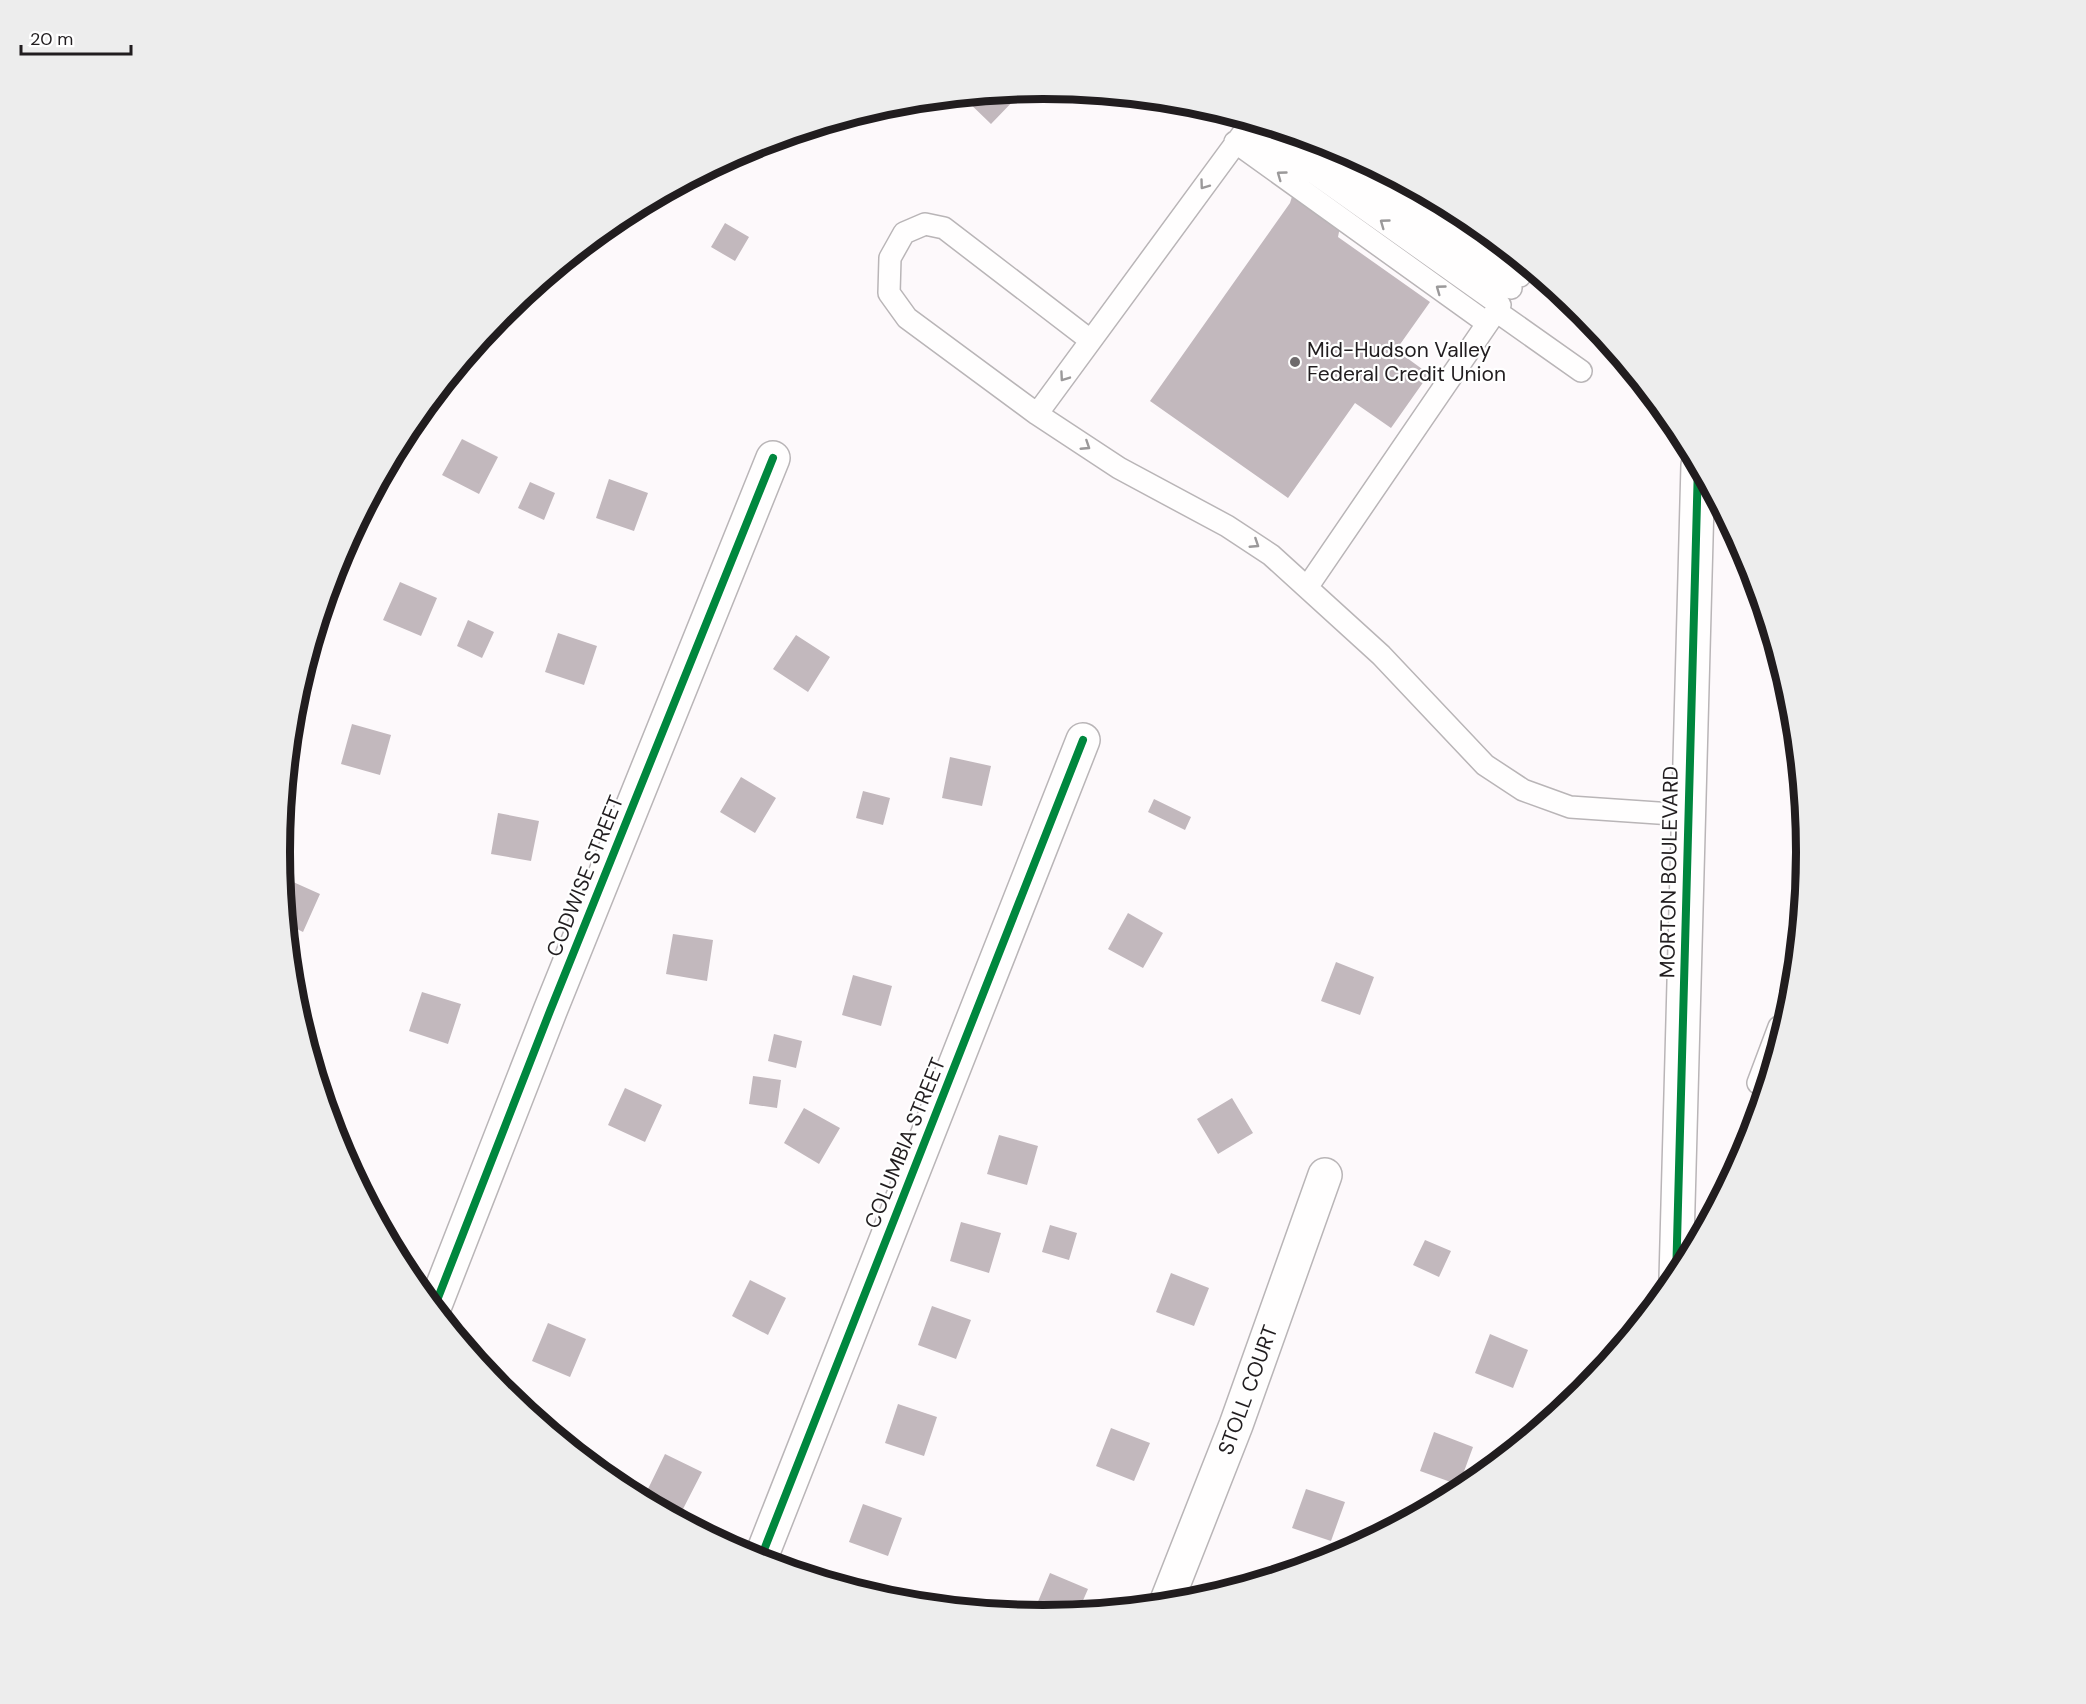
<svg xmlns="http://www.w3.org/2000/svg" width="2086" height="1704" font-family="'DM Sans',sans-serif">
<rect width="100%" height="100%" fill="#fdf9fb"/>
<path fill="#c2b8bd" d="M1016 91 1019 95 991 124 962 96Z
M1310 139 1335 147 1352 166 1338 237 1430 302 1396 350 1429 374 1391 428 1355 403 1288 498 1150 401 1290 203Z
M725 223 749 237 735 261 711 247Z
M462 439 498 457 479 494 442 475Z
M609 479 648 493 634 531 596 518Z
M530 482 555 493 544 520 518 508Z
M400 582 437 598 421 636 383 620Z
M468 620 494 632 482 658 457 646Z
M558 633 597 646 584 685 545 672Z
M796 635 830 657 808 692 773 669Z
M352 724 391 735 380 775 341 764Z
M950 757 991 766 982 806 942 798Z
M741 777 776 798 755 833 720 812Z
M863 791 890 798 883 825 856 818Z
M1154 799 1191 817 1185 830 1148 812Z
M498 813 539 821 531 861 491 854Z
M282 877 320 894 303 932 287 924Z
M1128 913 1163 933 1143 968 1108 949Z
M673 934 713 940 707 981 666 974Z
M1336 962 1374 977 1360 1015 1321 1001Z
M853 975 892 986 881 1026 842 1015Z
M422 992 461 1004 448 1044 409 1031Z
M774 1034 802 1041 796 1068 768 1061Z
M753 1076 781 1080 777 1108 749 1104Z
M625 1088 662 1105 645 1142 608 1125Z
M1232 1098 1253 1133 1218 1154 1197 1119Z
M804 1108 840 1128 819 1164 784 1143Z
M999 1135 1038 1146 1027 1185 987 1174Z
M961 1222 1001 1233 989 1273 950 1261Z
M1050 1225 1077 1233 1069 1260 1042 1252Z
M1425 1240 1451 1251 1439 1277 1413 1265Z
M1171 1273 1209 1288 1194 1326 1156 1312Z
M750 1280 786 1298 768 1335 732 1316Z
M932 1306 971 1320 956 1359 918 1345Z
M548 1323 586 1339 570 1377 532 1361Z
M1490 1334 1528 1350 1513 1388 1475 1373Z
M898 1404 937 1417 924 1456 885 1443Z
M1111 1428 1150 1443 1134 1481 1096 1466Z
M1434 1432 1473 1447 1459 1485 1420 1471Z
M665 1454 702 1472 683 1509 647 1491Z
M1306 1489 1345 1502 1331 1541 1292 1528Z
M863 1504 902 1518 888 1556 849 1542Z
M1050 1573 1088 1589 1078 1612 1045 1615 1034 1611Z"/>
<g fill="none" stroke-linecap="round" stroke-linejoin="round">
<defs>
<path id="lane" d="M1248 126 1500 305
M1291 139 1511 288
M1235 142 1487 323
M1326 144 1520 276
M1090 340 944 228 925 224 904 233 890 258 889 293 907 318 1037 414 1119 468 1227 526 1271 555 1381 655 1485 765 1523 790 1570 807 1687 815
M1037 414 1252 121
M1308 586 1496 311 1581 371
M1758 1083 1779 1027 1783 1029"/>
<path id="street" d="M1676 1279 1698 465
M434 1308 550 1011 773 458
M760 1560 1083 740
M1166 1603 1236 1425 1325 1175"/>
</defs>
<use href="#lane" stroke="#b9b5b7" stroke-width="24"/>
<use href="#street" stroke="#b9b5b7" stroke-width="36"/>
<use href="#lane" stroke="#fffefe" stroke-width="21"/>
<use href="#street" stroke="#fffefe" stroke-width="33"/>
<defs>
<path id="cycleway" d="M1676 1279 1698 465
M434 1308 550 1011 773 458
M760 1560 1083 740"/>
</defs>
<use href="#cycleway" stroke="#fff" stroke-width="11"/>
<use href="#cycleway" stroke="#00873e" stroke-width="8"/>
</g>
<defs><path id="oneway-chevron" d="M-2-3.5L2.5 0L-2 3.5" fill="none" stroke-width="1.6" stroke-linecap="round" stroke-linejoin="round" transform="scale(1.5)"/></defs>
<g stroke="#9b999a">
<use href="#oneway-chevron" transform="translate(1281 175) rotate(-144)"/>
<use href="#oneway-chevron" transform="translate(1204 185) rotate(126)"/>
<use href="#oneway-chevron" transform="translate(1384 223) rotate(-144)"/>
<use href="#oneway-chevron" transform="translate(1440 289) rotate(-144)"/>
<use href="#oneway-chevron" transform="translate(1064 377) rotate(125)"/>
<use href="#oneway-chevron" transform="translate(1086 446) rotate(33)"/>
<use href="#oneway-chevron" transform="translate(1255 544) rotate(33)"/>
</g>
<circle fill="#6e6a6c" stroke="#fff" stroke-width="2" cx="1295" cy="362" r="6"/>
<g text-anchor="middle" stroke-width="4.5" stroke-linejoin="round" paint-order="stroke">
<g font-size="21" fill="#211d1f" stroke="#fff" text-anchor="start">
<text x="1307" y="357">Mid-Hudson Valley<tspan x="1307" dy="24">Federal Credit Union</tspan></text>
</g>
<g font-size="21" fill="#211d1f" stroke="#fff">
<text transform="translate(1669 872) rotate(-89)" y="7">MORTON BOULEVARD</text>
<text transform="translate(585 876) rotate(-68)" y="7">CODWISE STREET</text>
<text transform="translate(905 1143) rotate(-68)" y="7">COLUMBIA STREET</text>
<text transform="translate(1248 1390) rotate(-70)" y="7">STOLL COURT</text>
</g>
</g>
<path d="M0 0H2086V1704H0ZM290 852a753 753 0 1 1 1506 0a753 753 0 1 1-1506 0Z" fill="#ededed" fill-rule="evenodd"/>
<path fill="none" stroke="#211d1f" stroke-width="8" d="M290 852a753 753 0 1 1 1506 0a753 753 0 1 1-1506 0Z"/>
<path d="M21 45v9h110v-9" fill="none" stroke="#211d1f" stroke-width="3"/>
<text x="30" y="45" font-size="18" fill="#211d1f" stroke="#ffffff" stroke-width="4.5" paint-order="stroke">20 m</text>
</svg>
